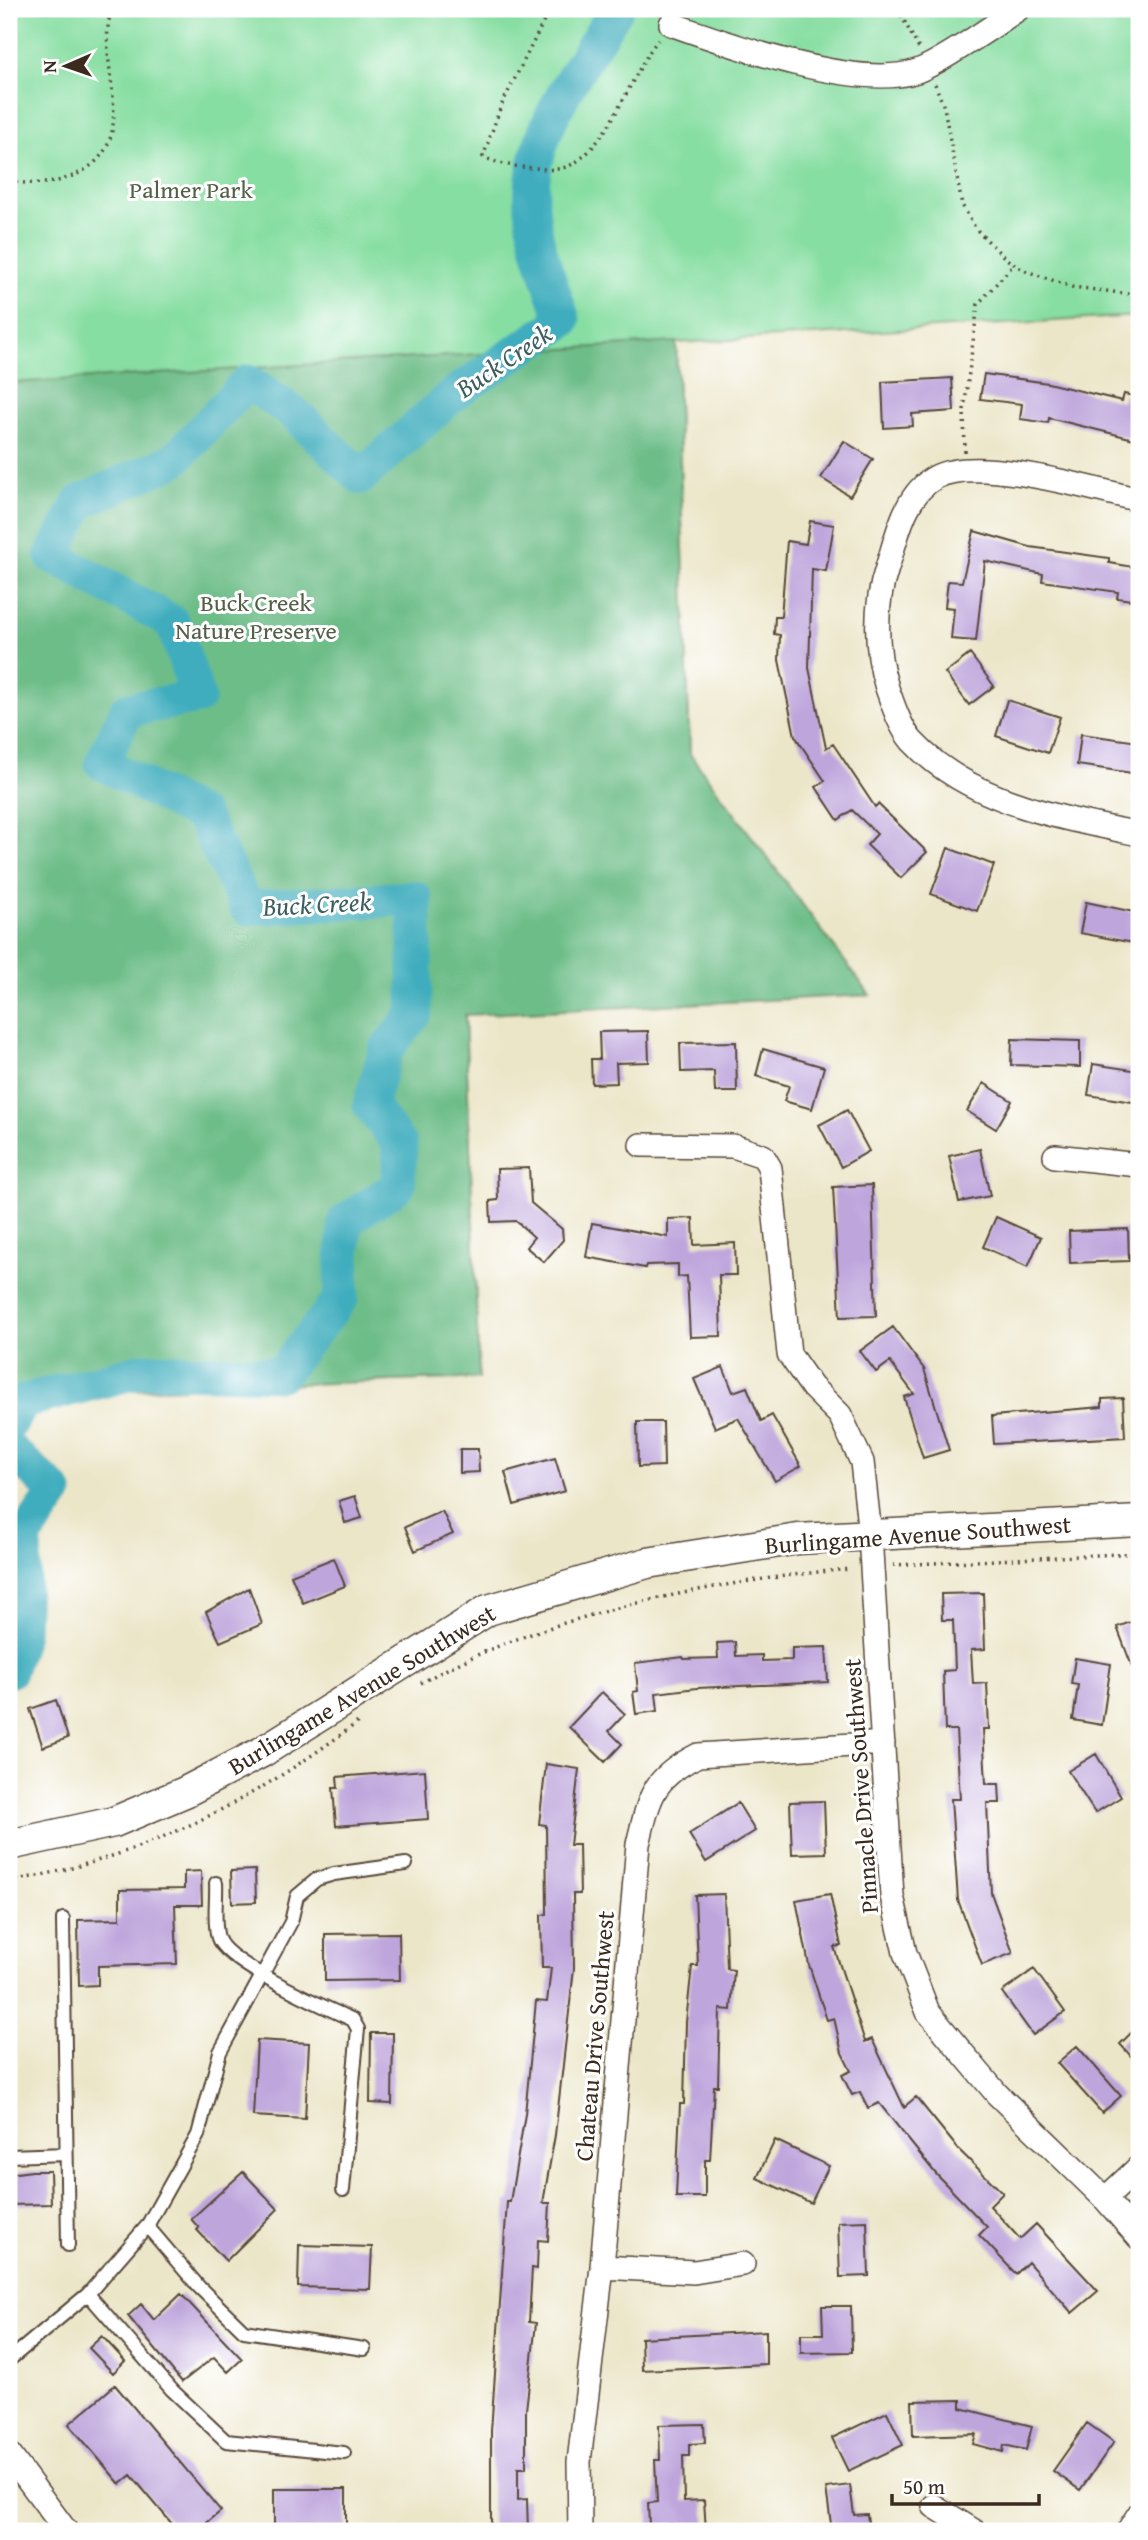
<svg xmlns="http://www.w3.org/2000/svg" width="1148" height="2540" font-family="'Gentium Book Plus',serif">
<rect width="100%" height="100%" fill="#fff"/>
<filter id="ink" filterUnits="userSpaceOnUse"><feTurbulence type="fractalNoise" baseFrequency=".0143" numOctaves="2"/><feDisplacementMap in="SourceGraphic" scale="14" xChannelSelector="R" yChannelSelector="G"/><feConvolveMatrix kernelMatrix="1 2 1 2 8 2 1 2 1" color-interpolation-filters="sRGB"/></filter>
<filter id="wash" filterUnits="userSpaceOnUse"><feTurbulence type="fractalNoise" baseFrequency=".00686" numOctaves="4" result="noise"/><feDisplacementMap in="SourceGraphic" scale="28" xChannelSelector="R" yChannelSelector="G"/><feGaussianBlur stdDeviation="1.57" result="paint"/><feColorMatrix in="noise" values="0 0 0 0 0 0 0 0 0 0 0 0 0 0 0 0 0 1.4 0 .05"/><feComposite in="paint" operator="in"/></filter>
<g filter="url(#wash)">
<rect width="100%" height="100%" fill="#ece6c9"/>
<path fill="#87dea2" stroke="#618460" stroke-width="2" d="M9 9H1139V316L676 343 690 754 455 763 479 1378 9 1394Z"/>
<path fill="#6dbd88" stroke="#547453" stroke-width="2" d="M676 342 690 754 870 995 465 1015 479 1378 9 1394V383Z"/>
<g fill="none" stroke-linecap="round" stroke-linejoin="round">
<path stroke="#40adbe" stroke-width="35" d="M9 1424 24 1401 144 1370 281 1374 341 1298 345 1221 398 1186 400 1145 370 1105 386 1050 415 1013V898L247 908 202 816 102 763 127 710 198 697 172 622 52 556 80 502 174 460 248 382 294 413 361 477 455 393 563 321C553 288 537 252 533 218 522 139 578 73 616 9
M9 1449 56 1492 25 1536 21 1633 9 1671"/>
</g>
<g id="blocks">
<path fill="#bea5dc" d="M984 374 1048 383 1122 401 1124 394 1139 397V417L1134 439 1049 418 1048 423 1020 419 1022 404 980 399Z
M952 378 954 411 912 414 913 426 884 428 882 382Z
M844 441 873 459 850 496 821 478Z
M810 521 834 525 826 571 812 569 809 668 826 748 833 744 875 807 878 804 927 852 901 878 867 845 877 834 852 810 838 820 816 787 825 781 795 736 779 660 780 635 774 634 775 617H781L787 541 806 544Z
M974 531 1030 547 1109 558V563L1139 568V601L1117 598 1118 592 1042 581 1043 574 985 561 976 641 951 639 954 608 945 607 948 581 962 582Z
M970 654 994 686 969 705 945 673Z
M1007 700 1060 717 1048 753 996 736Z
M1081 734 1139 742V774L1077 765Z
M948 848 994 865 977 911 931 894Z
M1086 902 1139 913V944L1080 933Z
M648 1031 649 1062 616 1063 617 1083 592 1084 591 1059H600L599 1032Z
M1012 1039 1080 1041V1067L1011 1065Z
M736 1042 737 1092H715L714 1071 681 1072 680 1043Z
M763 1049 824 1067 812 1109 784 1101 789 1086 756 1076Z
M1093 1064 1139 1071V1103L1088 1095Z
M984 1083 1012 1101 996 1129 967 1111Z
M847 1110 869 1151 841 1167 819 1125Z
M980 1149 990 1196 959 1202 949 1156Z
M529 1168 531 1203 562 1229 563 1240 544 1262 526 1247 534 1237 516 1221 491 1222 490 1201 498 1200 497 1169Z
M872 1185 876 1316 840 1317 833 1187Z
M996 1217 1041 1237 1028 1267 983 1247Z
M693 1218 694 1245 735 1243 736 1275H719L721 1336 690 1337 687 1276 678 1277V1264L646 1265 645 1268 586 1257 592 1223 668 1237V1219Z
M1128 1229 1129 1261 1070 1263 1069 1231Z
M893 1327 924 1369 949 1450 923 1458 904 1397 914 1394 890 1362 876 1372 860 1351Z
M723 1367 733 1392 747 1387 761 1421 772 1415 801 1466 775 1481 738 1418 715 1428 694 1379Z
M1123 1398 1125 1437 994 1444 992 1416 1102 1407V1399Z
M637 1422H663L664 1466 638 1467Z
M460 1449H478L479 1472 460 1473Z
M555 1458 565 1491 514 1505 505 1472Z
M355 1496 362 1518 345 1523 339 1501Z
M442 1511 453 1534 415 1551 405 1527Z
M334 1558 345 1586 303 1603 291 1575Z
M249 1588 262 1624 220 1642 206 1612Z
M983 1593 985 1649 971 1650 973 1684 987 1683 989 1729H983L986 1784H999L1000 1803H987L991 1893 1013 1953 982 1965 958 1900 951 1799H960L956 1730H945L943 1671 955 1670 953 1620H942L941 1594Z
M1139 1619V1682H1138L1117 1627Z
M735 1642 736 1656 762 1655V1661L792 1660V1648L826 1647 828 1682 697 1688 656 1693 658 1711 636 1714 633 1692 638 1691 635 1663 683 1657 684 1659 718 1658 717 1643Z
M1075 1658 1111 1664 1102 1725 1073 1720 1078 1685 1071 1684Z
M602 1692 625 1714 609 1731 622 1744 605 1762 569 1727Z
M56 1700 68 1738 43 1747 30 1709Z
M1096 1754 1121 1797 1095 1813 1068 1771Z
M546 1764 579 1769 570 1845H579L580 1894H573L574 1968 555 2135 543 2203H550L548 2241 538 2240 537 2269 532 2268 529 2322 536 2323 526 2410V2468H518V2500L527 2499 528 2531H491V2431L507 2202H510L525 2114 536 2001 547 2002 551 1968H542L541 1915 547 1914 546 1825 539 1824Z
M425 1770 428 1819 336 1826 333 1788H338L337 1777Z
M824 1801 826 1853 792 1854 790 1802Z
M738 1803 755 1831 706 1862 689 1834Z
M255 1870 256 1902 232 1903 231 1871Z
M201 1871 202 1905H175L177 1964 98 1966V1985L79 1986 78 1920 120 1919V1890L184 1889V1872Z
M724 1894 727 1969 734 1970 731 2010 720 2009 718 2086H714L710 2160H705V2197H676L680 2104H684L686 2022 692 1966H698L695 1895Z
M830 1894 841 1946 834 1947 865 2042 872 2039 904 2107 916 2097 959 2150 1003 2193 990 2206 1020 2239 1036 2224 1098 2291 1072 2313 1028 2262 1016 2274 979 2235 987 2227 936 2174 879 2103 868 2108 860 2092 852 2095 842 2075 851 2071 842 2053 834 2018 827 2020 809 1965 796 1900Z
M399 1933 400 1980 325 1981V1934Z
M1034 1969 1065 2012 1033 2035 1002 1992Z
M1139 2025V2065L1120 2044Z
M371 2033H393L392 2104 370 2103Z
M257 2040 309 2043 305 2119 253 2116Z
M1077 2046 1121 2096 1102 2113 1057 2063Z
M775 2140 829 2166 811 2203 757 2178Z
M32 2171H50L51 2204 9 2205V2174Z
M243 2172 278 2209 226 2261 197 2230 199 2228 191 2219Z
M867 2221 869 2276 840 2277 838 2222Z
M299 2245 372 2247 370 2289 298 2287Z
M181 2294 242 2359 228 2372 214 2357 182 2382 128 2316 141 2304 154 2320Z
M822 2306H851L852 2352 801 2353V2334H823Z
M766 2331V2364L642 2370 641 2338Z
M102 2336 125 2361 113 2373 89 2348Z
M115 2385 221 2511 197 2531H178L131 2475 120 2484 69 2424Z
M961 2400V2408L1032 2426 1026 2450 1004 2445 1003 2452 973 2444 976 2434 913 2436 912 2401Z
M887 2412 903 2445 848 2471 832 2438Z
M1087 2423 1114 2442 1080 2490 1053 2471Z
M704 2424 705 2443 689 2444V2456H683L684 2501 704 2500 706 2531H672L671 2524 649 2525 648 2503 657 2502 655 2460H660L659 2425Z
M850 2485 854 2515 867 2514 869 2531H832L826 2488Z
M274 2489H346V2531H274Z"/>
</g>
</g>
<g filter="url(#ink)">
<use href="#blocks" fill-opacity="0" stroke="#564638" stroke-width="2"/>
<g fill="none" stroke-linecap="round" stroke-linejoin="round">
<defs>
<path id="service" d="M216 1883C217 1900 213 1922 218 1938 225 1963 327 2008 353 2020L358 2029 343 2190
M63 1919 68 2245
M9 2156 66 2154
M147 2226 199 2287 244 2331 364 2349
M88 2294 172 2390 226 2441 344 2453
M9 2360 88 2294 147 2226 198 2135 220 2052 291 1922 297 1896 317 1879 334 1874 406 1864"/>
<path id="minor" d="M671 24C730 45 858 91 917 71 938 64 998 23 1018 9
M1139 500C1093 489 977 455 936 477 904 494 897 537 887 568 874 606 875 650 887 688 893 705 900 727 912 741 968 802 1061 818 1139 834
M641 1145 733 1146 763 1156 770 1168 789 1354 812 1387 840 1415 862 1462 870 1535 892 1896 905 1953 928 2012 997 2094 1105 2199 1139 2238
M1055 1156 1139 1165
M1105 2199 1139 2167
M602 2267 694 2272 743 2264
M9 2454 66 2531
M934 2506 974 2531
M580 2531 579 2462 602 2267 638 1844C650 1796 651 1779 698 1755L883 1743
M1128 2531 1139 2514"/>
<path id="tertiary" d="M9 1845 114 1822 185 1792 262 1752 488 1610 647 1563 798 1539 1139 1521"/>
</defs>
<use href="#service" stroke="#564638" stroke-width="16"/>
<use href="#minor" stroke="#564638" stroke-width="26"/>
<use href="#tertiary" stroke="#564638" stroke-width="33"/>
<path stroke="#564638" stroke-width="3.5" stroke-dasharray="2 5" stroke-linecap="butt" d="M550 9 501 106 483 157C502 165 516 167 536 168 543 169 551 170 557 169 604 164 630 73 658 40
M898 9 919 49
M935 84 944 107 962 205 976 229 1005 258 1023 270 1072 287 1139 295
M9 181C35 185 57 185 81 172 144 138 93 61 112 9
M965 452 964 410 978 304 1014 264
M893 1565 1139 1553
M421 1683C537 1616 718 1580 851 1569
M9 1881C138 1861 254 1801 358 1722"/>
<use href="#service" stroke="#fff" stroke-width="12"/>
<use href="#minor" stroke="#fff" stroke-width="23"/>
<use href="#tertiary" stroke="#fff" stroke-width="30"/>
</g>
</g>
<g text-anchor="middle" stroke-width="6" stroke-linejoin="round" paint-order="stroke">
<g font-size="24" fill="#526046" stroke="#fff">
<text x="191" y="198">Palmer Park</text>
<text x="256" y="611">Buck Creek<tspan x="256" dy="28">Nature Preserve</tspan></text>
</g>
<g font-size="24" fill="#3b2a1e" stroke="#fff">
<text transform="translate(918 1535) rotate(-4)" y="8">Burlingame Avenue Southwest</text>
<text transform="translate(362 1690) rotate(-31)" y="8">Burlingame Avenue Southwest</text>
<text transform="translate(861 1786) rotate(-94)" y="8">Pinnacle Drive Southwest</text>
<text transform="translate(595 2036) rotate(-85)" y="8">Chateau Drive Southwest</text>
</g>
<g font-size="26" font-style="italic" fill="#3d5e5e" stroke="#fff">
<text transform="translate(504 361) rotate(-34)" y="9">Buck Creek</text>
<text transform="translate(317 904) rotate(-3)" y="9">Buck Creek</text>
</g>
</g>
<rect width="1148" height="2540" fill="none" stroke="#fff" stroke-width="35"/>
<g transform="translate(66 66) rotate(268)" stroke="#ffffff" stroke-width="5" paint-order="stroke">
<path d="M0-5L12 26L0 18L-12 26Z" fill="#3b2a1e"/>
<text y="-10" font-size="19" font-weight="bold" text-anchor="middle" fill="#3b2a1e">N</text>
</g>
<path d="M892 2494v10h147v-10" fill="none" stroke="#3b2a1e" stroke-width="3.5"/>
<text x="903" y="2494" font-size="21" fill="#3b2a1e" stroke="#ffffff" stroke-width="5" paint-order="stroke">50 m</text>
</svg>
